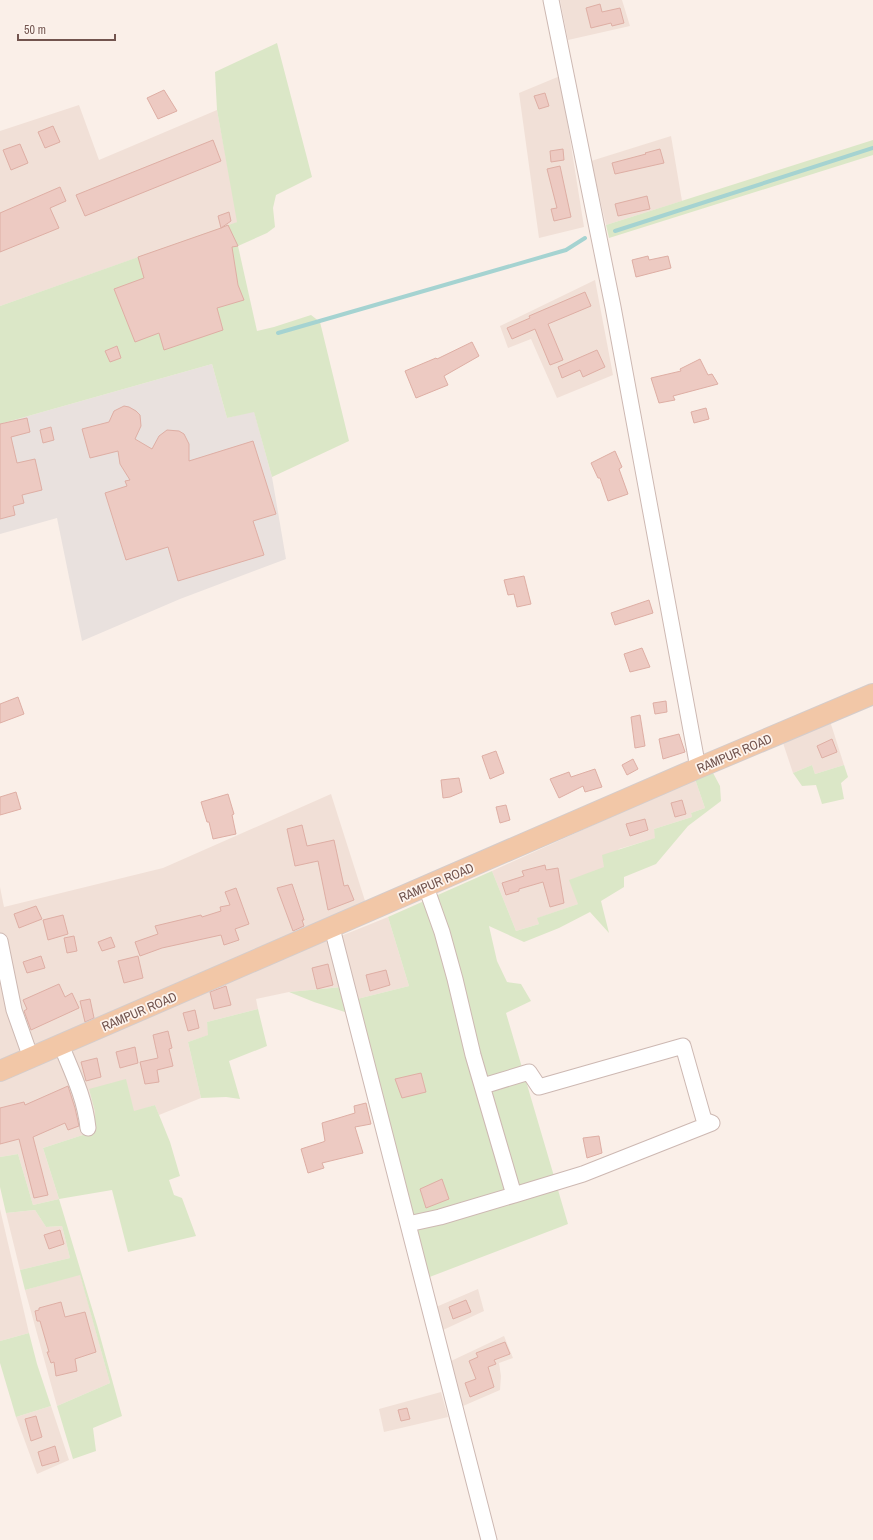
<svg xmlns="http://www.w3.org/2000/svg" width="873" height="1540" font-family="'Archivo Narrow',sans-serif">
<rect width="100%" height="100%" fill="#faefe8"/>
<path fill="#f1e0d7" d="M560 0H622L630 26 568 40Z
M560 76 584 227 539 238 519 93Z
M79 105 99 160 217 110 238 222 0 306V131Z
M671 136 682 201 606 225 591 161Z
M595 280 613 375 557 398 531 339 508 348 500 326Z
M830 721 844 765 815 774 812 765 793 773 783 743Z
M695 779 705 808 691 813 692 817 654 829 656 838 619 849 604 867 578 904 538 918 539 924 516 931 492 871Z
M331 794 366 904 0 1066V887L4 907 163 868Z
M388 917 409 986 357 999 341 936Z
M328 933 342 987 289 992 256 999 258 1009 207 1022 209 1035 188 1042 201 1098 159 1115 155 1105 134 1112 89 1089 95 1112V1131L43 1148 59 1199 33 1205 18 1154 0 1157V1080Z
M0 1209 29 1333 0 1341Z
M35 1210 46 1227 62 1226 70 1258 20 1270 6 1213Z
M80 1274 110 1383 57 1406 25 1290Z
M478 1289 484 1311 443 1330 436 1307Z
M504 1336 513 1358 499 1363 501 1376 500 1390 463 1406 451 1361Z
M441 1392 448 1417 384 1432 379 1409Z
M51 1406 69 1460 37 1474 16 1417Z"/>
<path fill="#e9e1de" d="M212 364 227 418 254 411 272 477 286 559 180 599 82 641 57 518 0 534V424Z"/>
<path fill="#dbe7c7" d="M277 43 312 177 276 195 273 208 275 227 267 233 238 246 257 331 274 327 311 315 320 322 349 441 272 477 254 412 227 418 212 364 0 424V306L237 222 217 110 215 72Z
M873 140V155L609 238 606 225Z
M812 765 815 774 844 765 848 777 841 783 844 799 822 804 816 785 802 786 793 773Z
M712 771 720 786 721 801 688 826 656 864 624 877V887L601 901 609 933 590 912 559 928 524 942 489 926 497 961 507 982 521 984 531 1001 506 1013 568 1224 427 1278 357 999 409 986 388 917 492 871 516 931 539 924 537 918 578 904 569 880 604 867 602 855 655 838 654 829 692 817 691 813 705 808 695 779Z
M342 987 348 1013 314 1002 289 992Z
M258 1009 267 1046 229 1061 240 1099 226 1097 201 1098 188 1042 208 1035 207 1022Z
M126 1079 134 1111 155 1105 170 1142 180 1176 169 1180 174 1195 182 1198 196 1236 128 1252 112 1190 59 1199 97 1325 122 1416 93 1428 96 1451 73 1459 57 1406 110 1383 80 1275 25 1290 20 1270 70 1258 62 1226 46 1227 35 1210 6 1213 0 1187V1157L18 1154 33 1205 59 1199 43 1148 95 1131V1112L89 1089Z
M29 1333 37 1364 51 1406 16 1417 0 1363V1341Z"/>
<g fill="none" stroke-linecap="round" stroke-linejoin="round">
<path stroke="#a5d3d1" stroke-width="4" d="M615 231 873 148
M278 333 566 250 585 238"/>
</g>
<path fill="#edcac2" stroke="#deaea4" d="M600 4 602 12 620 8 624 23 612 26 611 23 591 28 586 8Z
M164 90 177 111 158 119 147 98Z
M545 93 549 106 539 109 534 96Z
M53 126 60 142 45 148 38 132Z
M213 140 221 161 85 216 76 195Z
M20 144 28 163 11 170 3 150Z
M563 149 564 160 551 162 550 151Z
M660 149 664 163 615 174 612 163 646 154 645 153Z
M560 166 571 217 554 221 551 209 557 208 547 169Z
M60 187 66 201 50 208 59 228 0 252V213Z
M647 196 650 209 618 216 615 204Z
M229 212 231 221 221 228 228 225 238 246 232 247 238 285 244 300 217 308 223 330 164 350 159 333 135 342 114 289 144 278 138 257 221 228 218 216Z
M648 256 649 260 668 256 671 268 636 277 632 260Z
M585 292 591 306 548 324 563 360 550 365 535 329 512 339 507 328 530 318 529 316Z
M472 342 479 356 444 376 448 385 416 398 405 371 436 358 437 359Z
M117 346 121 358 110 362 105 351Z
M597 350 605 367 583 377 580 370 562 378 558 367Z
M700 359 708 375 712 374 718 384 673 396 675 400 659 403 651 378 681 371 680 369Z
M124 406 129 407 136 411 140 415 141 426 135 439 152 449 159 436 167 430 179 431 184 434 189 444V461L253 441 276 514 253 521 264 555 178 581 168 547 126 560 105 493 127 486 125 481 130 480 120 464 118 451 90 458 82 429 109 422 114 411Z
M706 408 709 419 694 423 691 412Z
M27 418 30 432 11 437 17 463 35 459 42 490 22 495 24 503 13 506 15 515 0 519V424Z
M51 427 54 440 43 443 40 430Z
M615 451 622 467 619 469 628 494 608 501 600 478H598L591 463Z
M524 576 531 604 517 607 514 594 508 595 504 580Z
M649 600 653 613 615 625 611 613Z
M642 648 650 667 630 672 624 654Z
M18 697 24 714 0 723V704Z
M666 701 667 712 655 714 653 703Z
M640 715 645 746 635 748 631 717Z
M679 734 685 752 663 759 659 739Z
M832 739 837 752 822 758 817 746Z
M496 751 504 773 490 779 482 756Z
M633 759 638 769 627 775 622 765Z
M595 769 602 787 585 792 583 786 559 798 550 779 569 772 571 777Z
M459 778 462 792 450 797 443 798 441 780Z
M16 792 21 809 0 815V797Z
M228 794 234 814 232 815 236 834 213 839 209 822H207L201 802Z
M682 800 686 814 675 817 671 803Z
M506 805 510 820 500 823 496 807Z
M645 819 648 830 630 836 626 824Z
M302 825 307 846 334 840 344 886 348 885 354 900 328 910 318 861 295 866 287 829Z
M545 865 546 870 558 868 564 903 550 907 543 882 519 889V891L506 895 502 883 524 876 522 871Z
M292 884 304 920H302L304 926 293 931 277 888Z
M236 888 249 924 235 929 239 940 224 945 221 935 162 948 140 956 135 942 158 934 155 926 201 915 202 917 221 911 220 907 230 905 225 892Z
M36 906 42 919 19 928 14 914Z
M63 915 68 934 48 940 43 920Z
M74 936 77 951 67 953 64 938Z
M111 937 115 947 102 951 98 942Z
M41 956 45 968 27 973 23 962Z
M138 956 143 978 124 983 118 961Z
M328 964 333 985 317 989 312 968Z
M386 970 390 985 370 991 366 975Z
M59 984 65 997 72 993 79 1008 31 1030 24 1011 27 1009 23 1000Z
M226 986 231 1005 214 1009 210 992Z
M90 999 94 1018 85 1022 80 1001Z
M195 1010 199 1028 188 1031 183 1013Z
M168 1031 172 1048 169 1049 173 1066 157 1070 159 1082 145 1084 140 1062 158 1058 153 1035Z
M135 1047 138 1063 120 1068 116 1052Z
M97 1058 101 1077 86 1081 81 1062Z
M421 1073 426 1092 402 1098 395 1079Z
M68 1086 75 1108 79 1126 68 1130 65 1123 33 1137 48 1195 34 1198 19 1139 0 1144V1108L24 1102 25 1105Z
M366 1103 371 1124 355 1127 363 1153 322 1163 324 1168 308 1173 301 1149 323 1142 325 1141 322 1123 355 1113 354 1106Z
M599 1136 602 1153 587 1158 583 1138Z
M442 1179 449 1199 426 1208 420 1189Z
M60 1230 64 1244 49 1249 44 1235Z
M466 1300 471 1312 453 1319 449 1307Z
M61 1302 65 1317 85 1312 96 1352 75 1359 77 1371 56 1376 54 1362 51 1363 47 1352H49L40 1321H37L35 1311 39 1310V1308Z
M505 1342 510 1354 494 1360 496 1364 488 1367 494 1387 470 1397 465 1383 476 1379 469 1361 478 1357 476 1353Z
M407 1408 410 1419 401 1421 398 1410Z
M36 1416 42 1437 31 1441 25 1419Z
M55 1446 59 1461 42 1466 38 1452Z"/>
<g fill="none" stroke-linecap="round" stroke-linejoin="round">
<defs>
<path id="minor" d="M551 0 613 307 698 768
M332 928 489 1540
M0 941 14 1010 31 1058
M61 1045C72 1072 85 1098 88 1128
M483 1086 529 1072 539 1087 683 1046 704 1120 712 1123 583 1174 514 1195
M408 1224 440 1217 514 1195 473 1055 455 979 442 932 426 887"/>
<path id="major" d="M0 1071 698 768 873 694"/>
</defs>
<use href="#minor" stroke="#cdb8b2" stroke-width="17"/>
<use href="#major" stroke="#d5ccca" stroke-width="22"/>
<use href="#minor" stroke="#fff" stroke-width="15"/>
<use href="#major" stroke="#f2c7a7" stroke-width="20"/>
</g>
<g text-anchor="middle" stroke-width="3.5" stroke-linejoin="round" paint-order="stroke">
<g font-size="13" fill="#72544e" stroke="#fdf4ee">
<text transform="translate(734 753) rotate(-23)" y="5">RAMPUR ROAD</text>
<text transform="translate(436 882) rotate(-23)" y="5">RAMPUR ROAD</text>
<text transform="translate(139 1011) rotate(-23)" y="5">RAMPUR ROAD</text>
</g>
</g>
<path d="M18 34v6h97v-6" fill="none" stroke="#72544e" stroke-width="2"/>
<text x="24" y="34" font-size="12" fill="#72544e" stroke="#fdf4ee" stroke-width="3" paint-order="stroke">50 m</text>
</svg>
